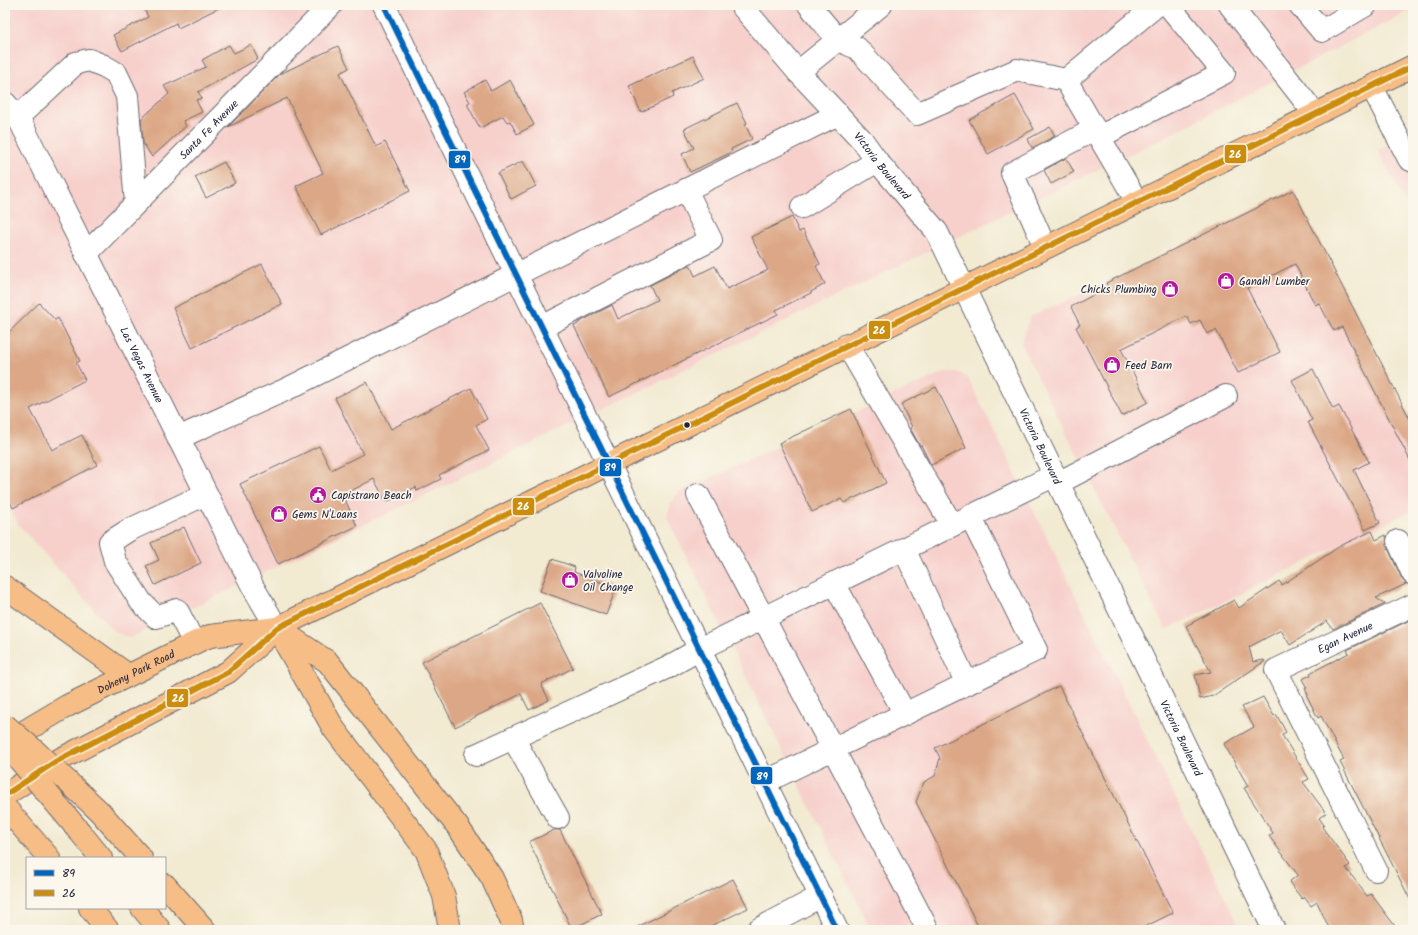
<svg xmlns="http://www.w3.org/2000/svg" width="1418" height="935" font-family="Kalam,sans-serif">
<rect width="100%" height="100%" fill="#fbf7ec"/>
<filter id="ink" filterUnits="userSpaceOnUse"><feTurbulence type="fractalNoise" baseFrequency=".025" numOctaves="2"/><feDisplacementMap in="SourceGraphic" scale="8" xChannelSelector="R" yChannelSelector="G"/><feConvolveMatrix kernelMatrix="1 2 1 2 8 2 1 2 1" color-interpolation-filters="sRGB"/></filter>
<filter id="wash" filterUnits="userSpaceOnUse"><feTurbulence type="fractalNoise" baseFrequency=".012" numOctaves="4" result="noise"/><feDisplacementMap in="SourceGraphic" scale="16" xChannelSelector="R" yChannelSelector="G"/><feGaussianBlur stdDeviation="0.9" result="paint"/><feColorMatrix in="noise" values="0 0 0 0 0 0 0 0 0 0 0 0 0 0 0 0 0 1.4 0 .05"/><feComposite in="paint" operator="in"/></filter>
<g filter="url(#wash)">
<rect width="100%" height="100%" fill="#f2ead1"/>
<path fill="#f7d0cc" d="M12 5H1413V9L1161 139 130 638 112 630 18 524 5 497V12Z
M1413 132V218L1378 150Z
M1293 190 1413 425V510L1166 630 1021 344 1030 317 1106 283Z
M944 372H957L968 378 1241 930H871L667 517 671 503 679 492Z"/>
<g id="blocks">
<path fill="#dca786" d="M142 5H225L178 28 176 23 122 51 113 35 148 17Z
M229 45 234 53 251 45 258 59 198 92 202 98 196 100 202 112 183 121 186 126 152 157 143 143 141 119 169 94 164 86 206 67 202 60Z
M338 46 349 68 340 73 376 147 385 142 410 191 321 235 296 186 323 173 287 98 228 127 280 74Z
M693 56 704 78 672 93 673 97 641 112 629 86Z
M485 80 491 91 510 80 534 125 517 134 510 121 507 122 503 116 480 128 467 104 470 102 464 92Z
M1015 95 1034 129 988 154 969 120Z
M737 103 747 123 745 124 752 139 731 149 732 151 726 155 690 172 682 154 694 148 684 129Z
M1050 127 1055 136 1032 148 1028 139Z
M1066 158 1074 172 1051 184 1044 170Z
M523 161 536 186 511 199 498 173Z
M224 162 235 183 206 198 195 177Z
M1293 190 1413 425V466L1342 327 1334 331 1319 303 1315 305 1295 264 1247 288 1280 352 1238 373 1216 330 1207 334 1200 320 1191 324 1187 316 1121 349 1148 402 1122 416 1076 327 1080 325 1071 307 1108 287 1106 283Z
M792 217 799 232 803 230 820 264 816 266 825 284 811 292V293L776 310 778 314 609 397 574 326 578 324V323L612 305 618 319 657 300 650 285 690 265 695 276 715 266 727 289 768 270 751 237Z
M262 264 282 304 192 348 173 308Z
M39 303 55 320 58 318 80 361 76 363 85 380 30 409 52 450 82 435 97 465 13 508 5 492V336Z
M1313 369 1333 409 1339 406 1369 462 1354 470 1380 523 1365 530 1308 422 1312 420 1292 380Z
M367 382 391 429 471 388 487 419 476 425 489 450 439 475 441 479 417 491 416 487 386 502 374 479 343 495 357 526 278 564 240 484 319 446 331 470 363 454 335 398Z
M936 387 966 448 931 465 921 445 920 446 910 428 912 427 901 404Z
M851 409 886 483 844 503 841 499 812 512 779 443Z
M184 527 201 563 155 585 146 566 159 560 151 543Z
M1372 531 1376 540 1386 535 1387 546 1402 579 1406 584 1376 598 1385 604 1333 629 1327 621 1290 645 1281 630 1249 647 1253 662 1264 660 1265 661 1213 696 1200 699 1195 675 1211 672 1186 626 1234 600 1239 608 1279 581 1282 585 1340 546Z
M552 559 575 567 574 572 616 588 606 615 540 591Z
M540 603 573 668 541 684 549 700 529 710 521 694 455 727 422 662Z
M1410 620 1413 623V905L1340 762 1344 760 1321 716 1318 718 1307 696 1308 695 1305 688H1307L1302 679 1311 675 1310 673 1349 653 1347 650Z
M1059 686 1173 913 1138 930H980L916 802 924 782 935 776 940 758 935 748Z
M1263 697 1274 716 1276 714 1286 732 1282 735 1309 779 1303 782 1326 813 1319 818 1324 825 1322 827 1350 865 1346 868 1367 896 1371 894 1398 930H1330L1317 902 1311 906 1304 897 1302 899 1289 882 1298 875 1269 836 1273 833 1244 788 1248 786 1224 744 1254 727 1242 707Z
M554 830H560L602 914 572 929 529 842Z
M733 879 748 908 703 930H631Z"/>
</g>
</g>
<g filter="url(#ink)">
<use href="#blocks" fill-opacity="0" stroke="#6b6870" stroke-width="1"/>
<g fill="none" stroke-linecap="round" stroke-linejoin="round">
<defs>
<g id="minor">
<path d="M384 5 837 930"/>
<path id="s1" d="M741 5 798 72 862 140 877 161 937 232 1274 930"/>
<path d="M809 5 838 40 857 48 917 114 1017 70 1066 80 1157 5"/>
<path d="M1230 5 1315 114"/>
<path d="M1300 5 1322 31 1366 5"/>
<path d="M798 72 881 5"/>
<path d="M1066 80 1137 202"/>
<path d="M1372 87 1409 159 1413 161"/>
<path id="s2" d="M5 103 18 117 253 587 277 628"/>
<path d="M18 117 76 63 89 60 104 66 116 73 127 96 136 203"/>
<path d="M1099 137 1224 73 1168 5"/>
<path d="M802 207 877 161"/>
<path d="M1045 247 1012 173 1095 129"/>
<path id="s3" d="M86 254 331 5"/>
<path d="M542 327 711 240 686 190"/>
<path d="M847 345 952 525"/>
<path d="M178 438 287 389 838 114"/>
<path d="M1058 483 1226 396"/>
<path d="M698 495 833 749 928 930"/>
<path d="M1398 541 1413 574"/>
<path d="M904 549 967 684"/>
<path d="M834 583 905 714"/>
<path d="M194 643 177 610 156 617 141 602 115 561 110 542 129 530 206 494"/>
<path d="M513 738 558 818"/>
<path d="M476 755 670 666 700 649 1055 475"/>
<path d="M765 782 1036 650 970 516"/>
<path id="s4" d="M1376 870 1276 670 1413 605"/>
<path d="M760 930 759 929 821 896"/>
</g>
<g id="major">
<path id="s5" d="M5 743 67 706 194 643 210 636 277 628"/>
<path d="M5 795 55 762 228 672 277 628 1413 66"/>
</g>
<path id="highway" d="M5 587 128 675
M277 628 328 662 458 827 492 878 511 920 513 930
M279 632 334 729 426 850 444 896 450 930
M5 807 49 858
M100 812 141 858
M80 832 101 858
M165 885 205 930
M90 908 108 930
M142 908 160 930"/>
</defs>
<use href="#minor" stroke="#6b6870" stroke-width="24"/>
<use href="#major" stroke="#6b6870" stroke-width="24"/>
<use href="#highway" stroke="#6b6870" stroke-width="24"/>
<use href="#minor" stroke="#fff" stroke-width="22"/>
<use href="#major" stroke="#f6be86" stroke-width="22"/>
<use href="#highway" stroke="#f6be86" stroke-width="22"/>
<defs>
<path id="highway-bridge" d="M5 725 33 749 100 812
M5 743 80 832"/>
</defs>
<use href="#highway-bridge" stroke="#6b6870" stroke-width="24" stroke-linecap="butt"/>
<use href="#highway-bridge" stroke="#f6be86" stroke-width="22"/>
<defs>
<path id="bus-1" d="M384 5 837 930"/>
<path id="bus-2" d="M5 795 55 762 228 672 277 628 1413 66"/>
</defs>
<use href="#bus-1" stroke="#fbf7ec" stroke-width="9"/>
<use href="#bus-2" stroke="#fbf7ec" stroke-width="9"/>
<use href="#bus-1" stroke="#0065bd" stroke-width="6"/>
<use href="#bus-2" stroke="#cc8c0c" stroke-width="6"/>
</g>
</g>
<defs>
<symbol id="shop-disc" viewBox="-11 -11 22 22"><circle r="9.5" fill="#b5179e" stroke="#fbf7ec"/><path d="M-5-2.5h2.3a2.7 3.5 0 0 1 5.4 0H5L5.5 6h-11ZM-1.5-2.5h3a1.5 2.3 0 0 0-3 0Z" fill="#fff"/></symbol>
<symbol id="civic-disc" viewBox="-11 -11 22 22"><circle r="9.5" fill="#b5179e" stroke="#fbf7ec"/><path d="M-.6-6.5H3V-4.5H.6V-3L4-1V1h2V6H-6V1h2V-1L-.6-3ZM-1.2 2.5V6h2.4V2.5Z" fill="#fff"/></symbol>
</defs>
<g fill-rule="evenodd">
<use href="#shop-disc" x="1216" y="271" width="20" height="20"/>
<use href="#shop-disc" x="1160" y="279" width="20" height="20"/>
<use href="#shop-disc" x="1102" y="355" width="20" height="20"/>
<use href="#civic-disc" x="308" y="485" width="20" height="20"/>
<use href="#shop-disc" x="269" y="504" width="20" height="20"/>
<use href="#shop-disc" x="560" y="570" width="20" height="20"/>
</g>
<circle fill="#22223b" stroke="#fbf7ec" stroke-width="1.5" cx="687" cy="425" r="3.5"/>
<g text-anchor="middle" stroke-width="3.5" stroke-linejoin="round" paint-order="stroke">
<g font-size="11" fill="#22223b" stroke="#fbf7ec">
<text dy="4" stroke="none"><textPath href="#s3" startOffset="175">Santa Fe Avenue</textPath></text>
<text dy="4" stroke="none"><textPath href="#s1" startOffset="214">Victoria Boulevard</textPath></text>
<text dy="4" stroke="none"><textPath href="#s2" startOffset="296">Las Vegas Avenue</textPath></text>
<text dy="4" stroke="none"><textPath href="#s1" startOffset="538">Victoria Boulevard</textPath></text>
<text dy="4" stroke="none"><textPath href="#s4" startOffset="300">Egan Avenue</textPath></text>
<text dy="4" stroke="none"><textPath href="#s5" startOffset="149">Doheny Park Road</textPath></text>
<text dy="4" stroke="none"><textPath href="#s1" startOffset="862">Victoria Boulevard</textPath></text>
</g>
<g font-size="11" fill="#22223b" stroke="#fbf7ec" text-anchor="start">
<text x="1239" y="285">Ganahl Lumber</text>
<text x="1157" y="293" text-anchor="end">Chicks Plumbing</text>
<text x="1125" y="369">Feed Barn</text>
<text x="331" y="499">Capistrano Beach</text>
<text x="292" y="518">Gems N'Loans</text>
<text x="583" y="578">Valvoline<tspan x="583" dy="13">Oil Change</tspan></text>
</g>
</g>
<g stroke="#fbf7ec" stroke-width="1.5">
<rect x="1224" y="144" width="23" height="20" rx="4" fill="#cc8c0c"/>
<rect x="448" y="150" width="23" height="19" rx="4" fill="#0065bd"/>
<rect x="868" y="320" width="23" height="20" rx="4" fill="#cc8c0c"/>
<rect x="599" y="458" width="23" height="19" rx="4" fill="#0065bd"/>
<rect x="512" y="497" width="23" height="19" rx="4" fill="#cc8c0c"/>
<rect x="166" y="688" width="23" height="20" rx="4" fill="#cc8c0c"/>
<rect x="750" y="766" width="23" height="19" rx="4" fill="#0065bd"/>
</g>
<g font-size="11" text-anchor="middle" font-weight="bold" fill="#fff">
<text x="1235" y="158">26</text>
<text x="460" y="163">89</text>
<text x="879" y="334">26</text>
<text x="610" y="471">89</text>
<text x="523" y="510">26</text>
<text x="178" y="702">26</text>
<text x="762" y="780">89</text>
</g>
<rect width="1418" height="935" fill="none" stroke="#fbf7ec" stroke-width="20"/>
<rect x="26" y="857" width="140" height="52" fill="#fbf7ec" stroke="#a4a2a5"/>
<rect x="34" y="870" width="20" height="6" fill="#0065bd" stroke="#a4a2a5"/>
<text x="62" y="877" font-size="12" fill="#22223b">89</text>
<rect x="34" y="890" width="20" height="6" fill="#cc8c0c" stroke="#a4a2a5"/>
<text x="62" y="897" font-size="12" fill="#22223b">26</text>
</svg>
